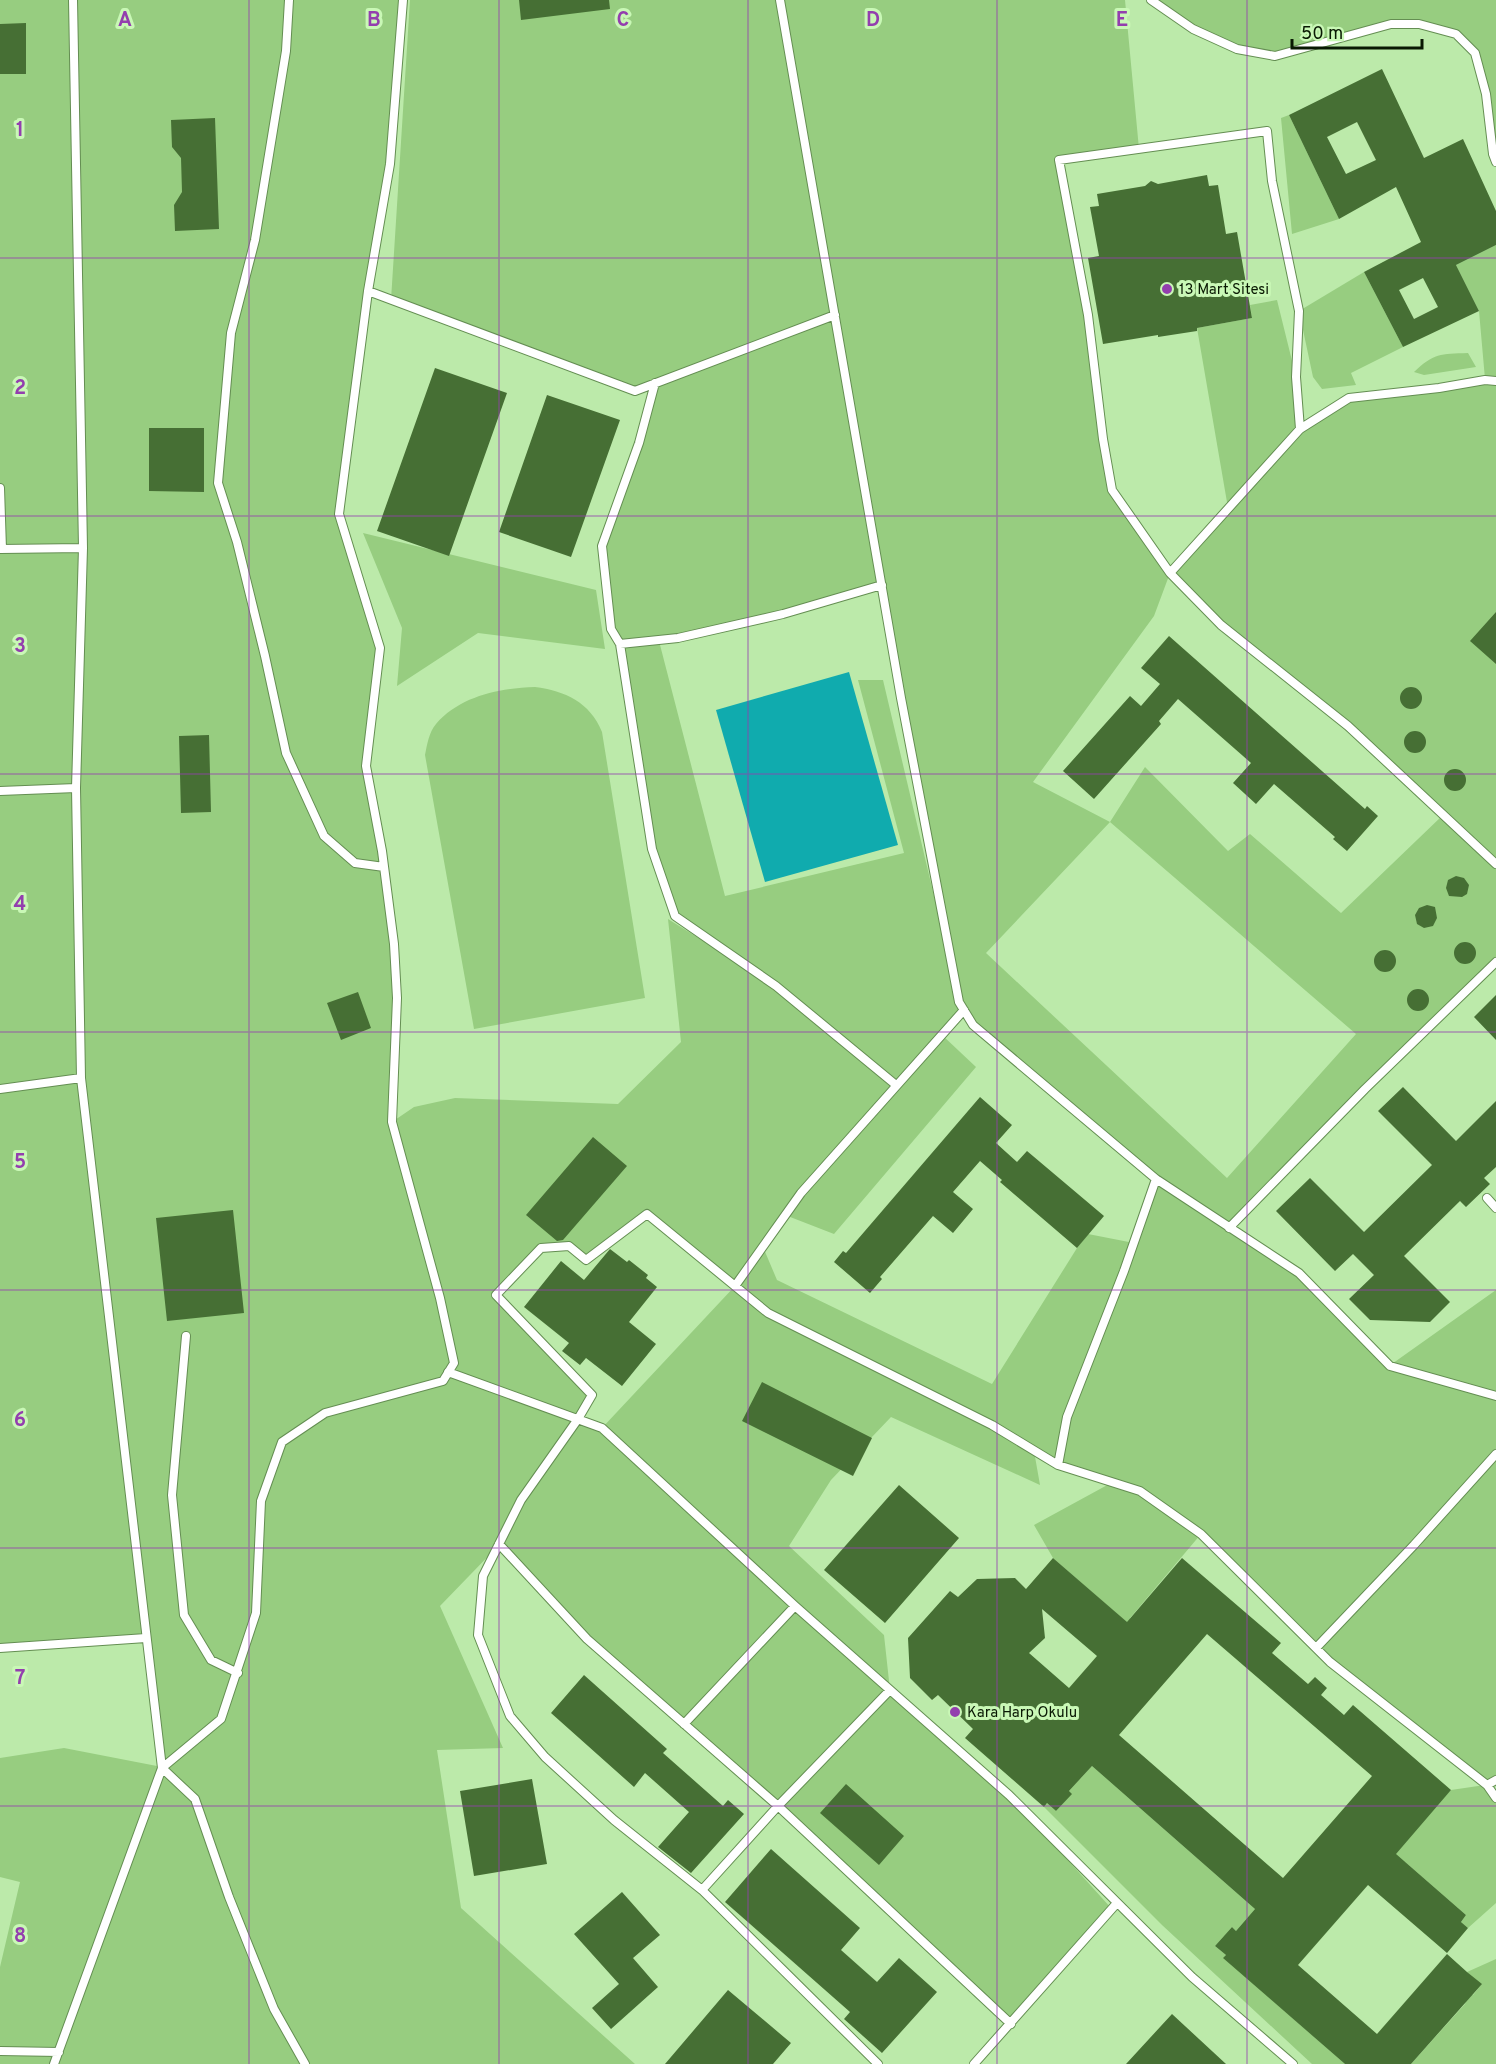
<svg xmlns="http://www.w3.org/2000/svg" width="1496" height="2064" font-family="Overpass,sans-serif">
<rect width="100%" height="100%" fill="#bceaaa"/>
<path fill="#97cd80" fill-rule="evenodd" d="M0 0H403L390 164 339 514 380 648 366 766 394 944 392 1122 414 1107 455 1098 618 1104 681 1042 668 919 761 977 675 916 652 849 620 644 611 629 602 546 655 384 635 391 391 300 410 0H1125L1139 149 1060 160 1088 315 1112 490 1170 572 1228 508 1197 328 1252 318 1250 305 1277 300 1296 377 1300 428 1349 398 1485 379 1479 311 1456 265 1496 245V962L1229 1227 1299 1273 1389 1366 1496 1290V1780L1487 1785 1496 1798V1903L1468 1928 1461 1922 1466 1915 1405 1862 1388 1851 1451 1790 1485 1785 1330 1662 1201 1534 1130 1618 1131 1629 1115 1612 1053 1558 1034 1525 1111 1483 1034 1451 1040 1485 891 1417 831 1480 789 1546 884 1635 890 1690 1009 1795 1111 1908 1011 2024 778 1806 587 1639 499 1545 440 1606 503 1748 437 1750 461 1908 635 2064H0V1967L20 1882 0 1877V1758L64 1748 162 1767 146 1638 0 1648ZM1170 573 1221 625 1348 726 1443 815 1341 913 1250 834 1228 851 1145 767 1110 822 1033 782 1154 616ZM882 585 959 1002 883 680H858L904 853 725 896 659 641 783 614ZM1110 822 1356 1034 1227 1178 986 953ZM964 1010 973 1025 1156 1179 1134 1243 1088 1234 1077 1248 992 1384 777 1280 763 1247 785 1215 834 1234 976 1067 942 1035ZM647 1214 735 1286 602 1428 578 1419 592 1395 496 1295 541 1248 569 1246 586 1260Z
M1151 0H1496V162L1475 53 1456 34 1419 24H1391L1275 56 1237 49 1193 29Z
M1289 115 1339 219 1292 234 1281 118Z
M1364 272 1403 347 1351 373 1356 385 1322 389 1313 377 1299 311Z
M1468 353 1476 367 1424 375 1414 372C1434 353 1440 354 1468 353Z
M363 533 596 590 605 649 478 633 397 686 402 628Z
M535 687C565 691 590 702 602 732L645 998 474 1029 425 755C427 745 429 732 436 724 460 696 500 688 535 687Z
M1092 1766 1255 1909 1236 1931 1232 1927 1215 1946 1226 1955 1224 1958 1345 2064H1312L1162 1925 1044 1807 1047 1803 1056 1811 1071 1794 1069 1791Z
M1496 1959V2064H1411L1465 2004 1469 1992 1473 1995 1481 1985 1467 1972Z"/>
<path fill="#10abae" d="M849 672 898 845 765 882 716 710Z"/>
<path fill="#466f34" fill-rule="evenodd" d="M519 0H609L610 9 521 20Z
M26 23V74H0V24Z
M1382 69 1424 158 1463 139 1496 211V245L1456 265 1479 311 1403 347 1364 272 1421 242 1396 187 1339 219 1289 115ZM1357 122 1376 160 1346 174 1327 137ZM1423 278 1438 307 1414 319 1399 290Z
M215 118 219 229 175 231 174 205 182 192 181 158 172 147 171 120Z
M1207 175 1209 186 1218 185 1226 234 1237 232 1252 318 1197 328V331L1158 337V335L1103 344 1088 258 1099 256 1090 207 1099 206 1097 194 1145 186 1151 181 1158 184Z
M435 368 507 393 449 556 377 531Z
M547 395 620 420 571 557 499 532Z
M149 428H204V492L149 491Z
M1496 612V664L1470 641Z
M1169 636 1365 809 1367 806 1378 816 1347 851 1333 839 1335 837 1274 784 1256 804 1233 783 1251 763 1178 699 1159 721 1161 724 1094 799 1063 771 1130 696 1141 706 1160 684 1141 668Z
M1400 698a11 11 0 1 1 22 0a11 11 0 1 1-22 0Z
M1404 742a11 11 0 1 1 22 0a11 11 0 1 1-22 0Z
M209 735 211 812 181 813 179 736Z
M1444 780a11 11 0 1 1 22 0a11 11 0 1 1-22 0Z
M1456 876 1464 878 1469 885 1467 894 1462 897 1449 896 1446 888 1448 880Z
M1427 905 1435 907 1437 918 1433 926 1424 928 1417 924 1415 915 1419 908Z
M1454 953a11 11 0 1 1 22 0a11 11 0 1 1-22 0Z
M1374 961a11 11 0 1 1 22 0a11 11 0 1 1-22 0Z
M1407 1000a11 11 0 1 1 22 0a11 11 0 1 1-22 0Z
M358 992 371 1028 341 1040 327 1003Z
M1496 995V1040L1474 1017Z
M1403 1087 1456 1141 1496 1101V1167L1484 1178 1490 1184 1466 1207 1460 1201 1404 1256 1450 1302 1430 1322 1370 1320 1349 1299 1374 1275 1353 1254 1335 1271 1276 1211 1310 1178 1364 1232 1432 1165 1378 1111Z
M980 1097 1012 1125 996 1143 1017 1162 1027 1151 1104 1216 1077 1248 1000 1182 1002 1180 980 1161 953 1192 973 1209 953 1233 933 1216 880 1277 882 1279 870 1293 834 1262 843 1251 846 1253Z
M593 1137 627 1166 563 1240 557 1241 526 1215Z
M233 1210 244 1313 167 1321 156 1218Z
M610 1249 627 1262 629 1260 648 1275 646 1278 657 1287 629 1322 656 1344 622 1386 586 1358 580 1365 562 1351 569 1343 524 1307 561 1261 584 1280Z
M762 1382 872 1438 853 1476 742 1421Z
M899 1485 959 1538 885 1623 824 1570Z
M1053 1558 1127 1622 1182 1558 1281 1643 1272 1653 1308 1684 1315 1677 1327 1688 1321 1695 1344 1715 1353 1705 1451 1790 1396 1854 1466 1915 1461 1922 1468 1928 1447 1953 1368 1885 1298 1965 1377 2034 1447 1954 1467 1972 1482 1984 1411 2064H1345L1223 1958 1226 1955 1215 1946 1232 1927 1236 1931 1255 1909 1092 1766 1069 1791 1072 1794 1056 1811 1047 1803 1044 1807 965 1738 973 1729 938 1695 932 1700 910 1678 908 1638 950 1591 958 1597 977 1579 1015 1578 1026 1589ZM1042 1609 1097 1656 1069 1688 1029 1653 1045 1638ZM1207 1634 1372 1776 1283 1878 1119 1735Z
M584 1675 667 1749 663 1753 723 1806 728 1800 744 1814 691 1873 658 1847 689 1812 645 1773 634 1787 551 1713Z
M532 1779 547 1864 474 1876 460 1791Z
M846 1784 904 1836 879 1865 820 1813Z
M771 1849 860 1928 841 1950 877 1982 899 1958 937 1992 882 2053 844 2019 850 2012 725 1902Z
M622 1892 660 1935 633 1958 658 1987 611 2029 592 2008 619 1984 574 1934Z
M728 1990 791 2043 773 2064H665Z
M1172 2014 1226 2064H1126Z"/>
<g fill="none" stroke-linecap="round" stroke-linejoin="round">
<defs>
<path id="service" d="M289 0 286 51 255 240 231 333 218 483 237 542 265 656 286 753 324 836 355 863 384 867
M780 0 901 698 959 1002 973 1025 1156 1179 1299 1273 1390 1366 1496 1396
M1151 0 1193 29 1237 49 1275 56 1391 24H1419L1456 34 1475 53 1486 94 1493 154 1496 162
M368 291 635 391 835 315
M1496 381 1485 380 1439 388 1349 398 1300 429 1170 573 1221 625 1348 726 1496 864
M655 383 639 443 602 546 611 629 620 644 678 638 783 614 882 585
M0 488 2 549
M0 549 83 548
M1170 573 1112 490 1103 439 1088 315 1059 160 1267 131 1272 181 1299 311 1296 377 1300 429
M620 644 652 849 675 916 776 986 896 1085
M0 791 76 788
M0 1089 81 1078
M1487 1198 1496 1208
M1229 1228 1365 1089 1496 962
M735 1286 801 1193 964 1010
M186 1336 172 1495 184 1615 211 1660 238 1673
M448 1372 602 1428 795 1606 1009 1795 1192 1977 1293 2064
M1058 1465 1067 1417 1124 1271 1156 1179
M499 1544 587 1639 778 1806 702 1890 878 2064
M0 1648 146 1638
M1316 1648 1414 1545 1496 1454
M890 1690 778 1806 1011 2024
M684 1724 795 1606
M1487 1785 1496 1780
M702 1890 614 1820 545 1757 510 1716 478 1635 483 1576 521 1500 578 1419 592 1395 496 1295 541 1248 569 1246 586 1260 647 1214 768 1313 992 1425 1058 1465 1140 1491 1201 1534 1330 1662 1487 1785 1496 1798
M0 2051 59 2052
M54 2064 162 1768 81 1078 76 788 83 548 73 0
M305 2064 274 2009 229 1897 195 1799 162 1768 221 1719 256 1613 261 1501 282 1442 325 1413 443 1381 454 1363 440 1298 392 1122 397 998 394 944 382 851 366 766 380 648 339 514 368 291 390 164 403 0
M974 2064 1117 1903"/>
</defs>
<use href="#service" stroke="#648e52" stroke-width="10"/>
<use href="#service" stroke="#fff" stroke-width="8"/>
</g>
<path fill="none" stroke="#933fae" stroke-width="1.5" stroke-opacity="0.55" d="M249 0V2064M499 0V2064M748 0V2064M997 0V2064M1247 0V2064M0 258H1496M0 516H1496M0 774H1496M0 1032H1496M0 1290H1496M0 1548H1496M0 1806H1496"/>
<g fill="#933fae" stroke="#c9f8b6" stroke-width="2">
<circle cx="1167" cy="289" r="6"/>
<circle cx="955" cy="1712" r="6"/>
</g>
<g text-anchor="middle" stroke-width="6" stroke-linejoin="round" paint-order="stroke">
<g font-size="15" fill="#091903" stroke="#c9f8b6" text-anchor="start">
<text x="1179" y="294">13 Mart Sitesi</text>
<text x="967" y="1717">Kara Harp Okulu</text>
</g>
</g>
<g font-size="20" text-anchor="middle" font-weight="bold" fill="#933fae" stroke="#c9f8b6" stroke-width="6" stroke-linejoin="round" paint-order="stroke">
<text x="125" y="26">A</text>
<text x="374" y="26">B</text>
<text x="623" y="26">C</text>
<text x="873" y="26">D</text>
<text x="1122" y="26">E</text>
<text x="20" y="136">1</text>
<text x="20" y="394">2</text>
<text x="20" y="652">3</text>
<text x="20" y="910">4</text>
<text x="20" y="1168">5</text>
<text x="20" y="1426">6</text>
<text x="20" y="1684">7</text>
<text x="20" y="1942">8</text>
</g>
<path d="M1292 39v9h130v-9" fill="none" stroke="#091903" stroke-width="3"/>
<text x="1301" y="39" font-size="18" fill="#091903" stroke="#c9f8b6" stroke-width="4.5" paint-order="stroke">50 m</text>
</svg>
